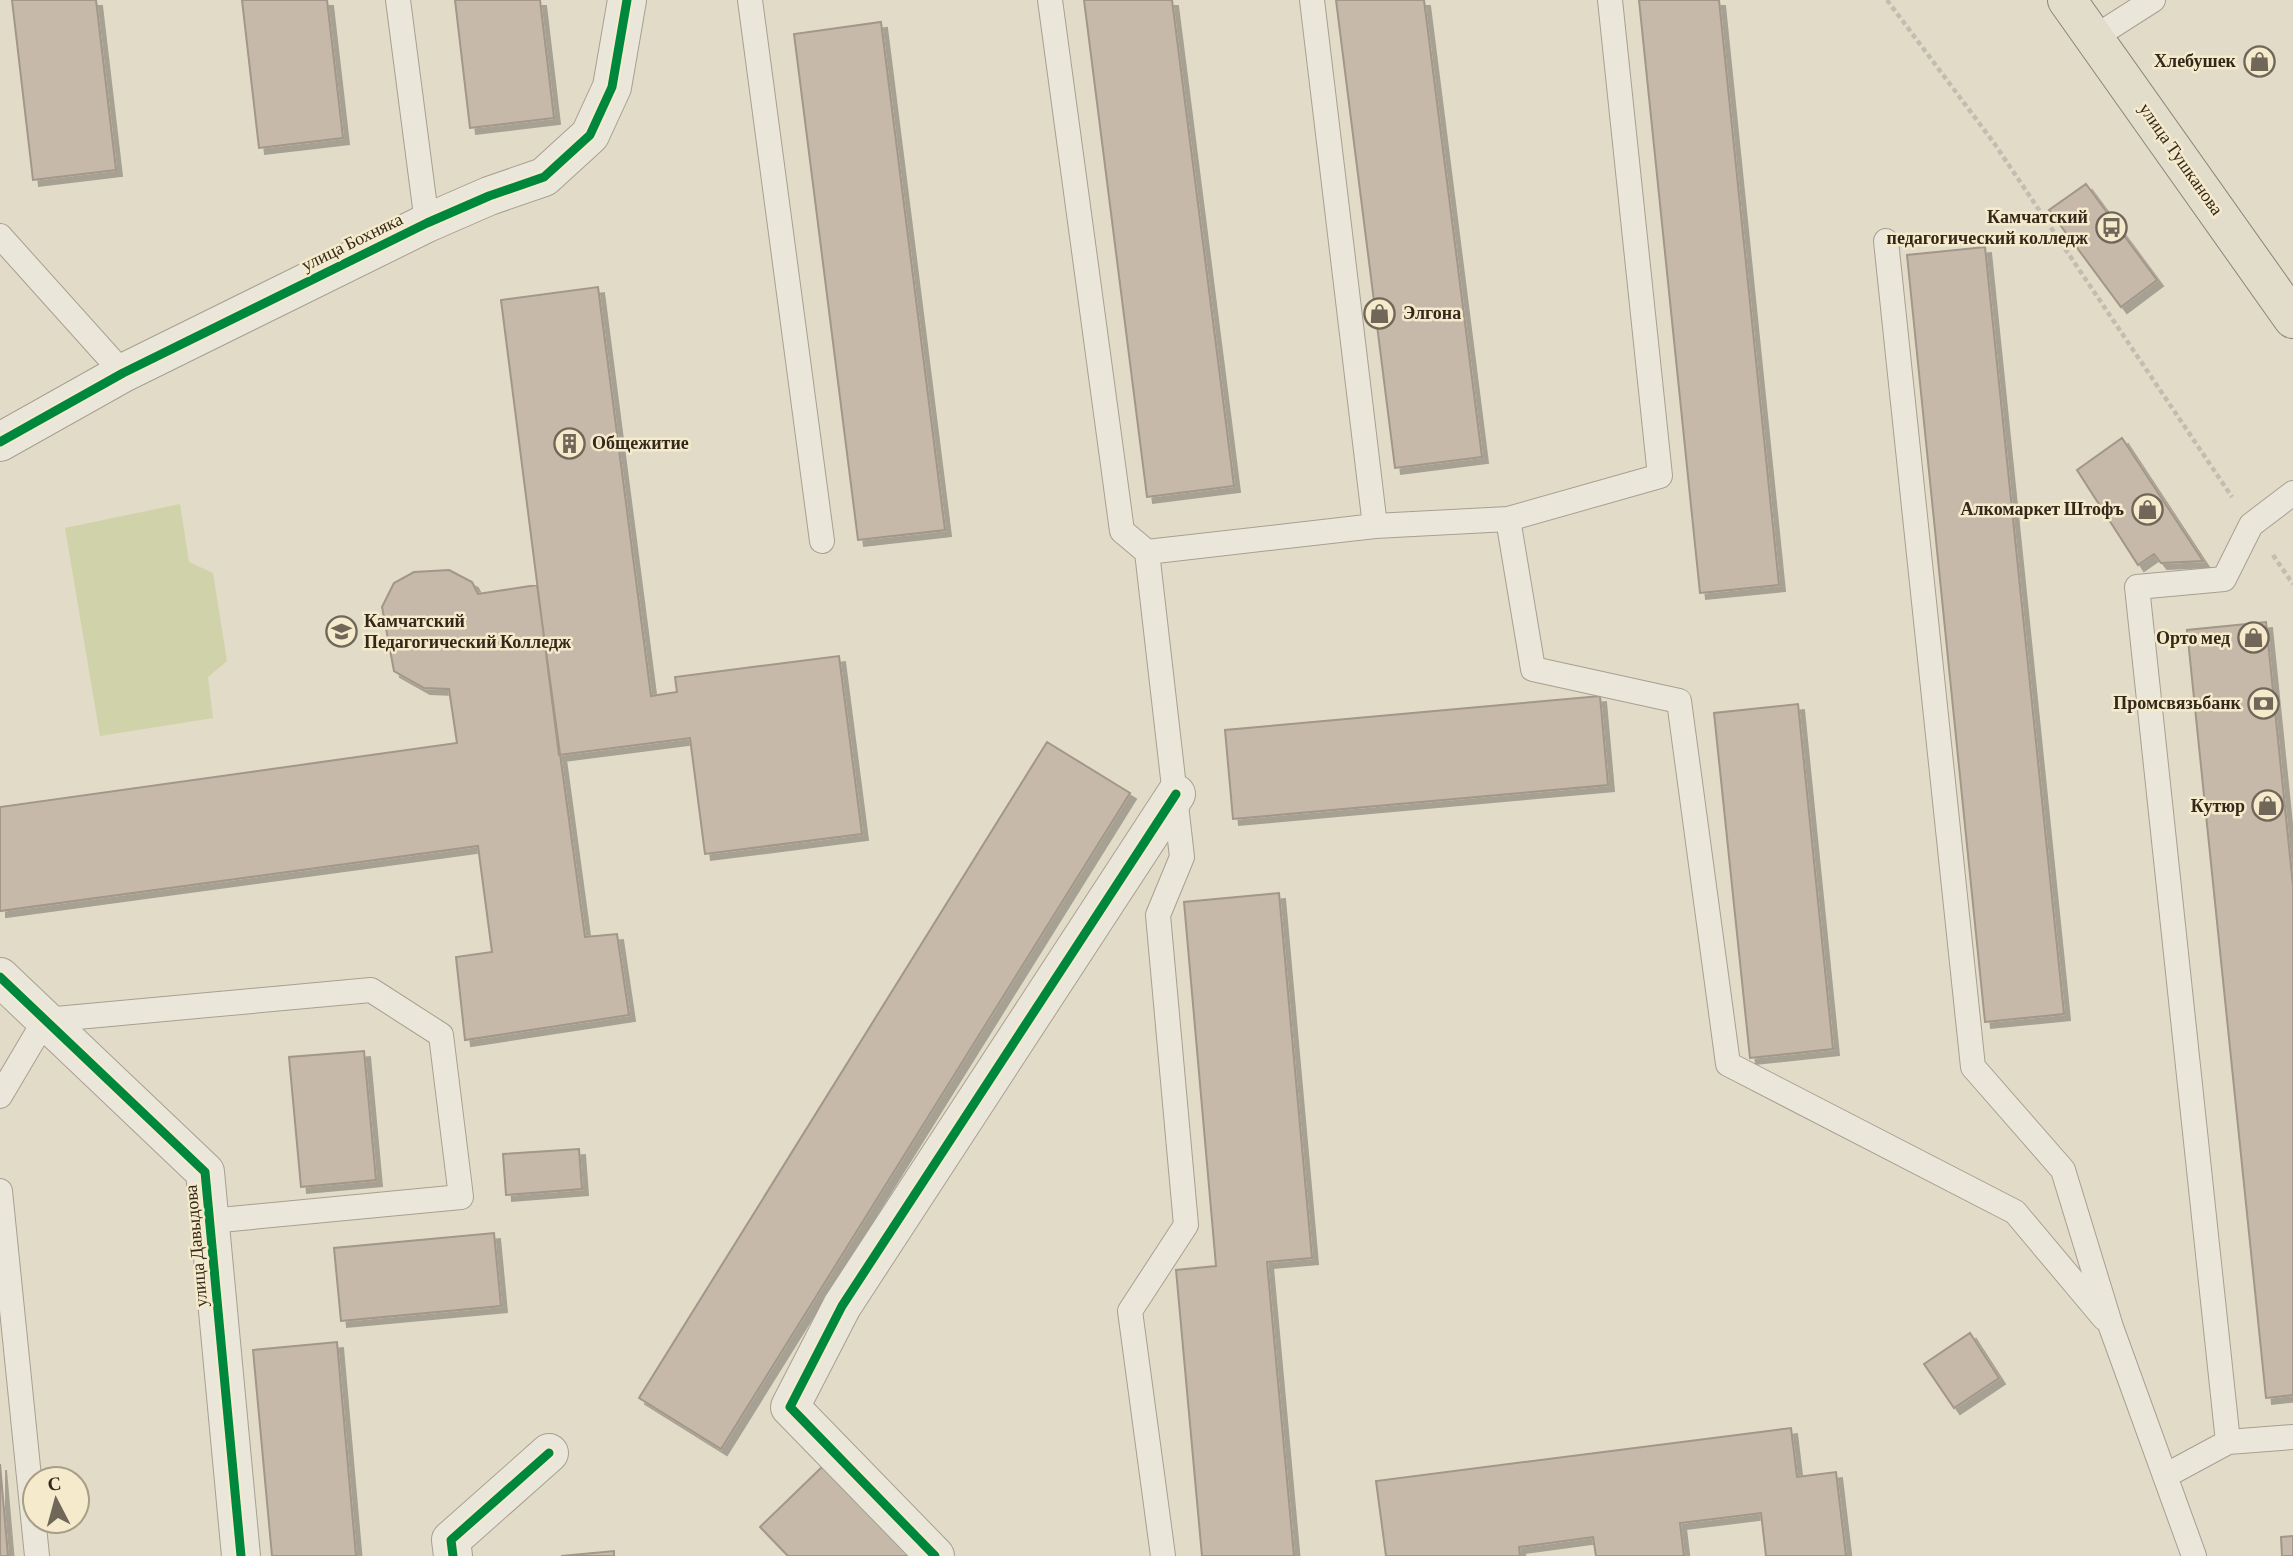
<svg xmlns="http://www.w3.org/2000/svg" width="2293" height="1556" font-family="'Crimson Pro',serif">
<defs>
<filter id="shadow"><feDropShadow dx="6" dy="6" stdDeviation="0" flood-color="#0004"/></filter>
</defs>
<rect width="100%" height="100%" fill="#e2dbc8"/>
<path fill="#d0d2aa" d="M180 504 189 562 213 573 227 661 208 677 213 718 100 736 65 528Z"/>
<path fill="#c6b9a9" stroke="#a29788" stroke-width="2" filter="url(#shadow)" d="M12 0H96L116 170 33 180Z
M242 0H327L343 138 259 148Z
M455 0H540L554 118 470 128Z
M1084 0H1172L1234 486 1147 497Z
M1336 0H1424L1482 457 1395 468Z
M1639 0H1719L1779 585 1700 593Z
M881 22 945 530 858 540 794 34Z
M2086 184 2157 280 2121 307 2049 210Z
M1985 247 2064 1014 1985 1022 1907 255Z
M598 287 651 696 677 692 675 677 839 656 862 834 705 854 690 738 559 755 501 300Z
M2122 438 2203 561 2161 563 2154 554 2138 565 2077 470Z
M449 570 472 582 478 594 537 585 585 937 617 934 629 1015 465 1040 456 957 492 952 478 846 0 911V807L457 743 449 689 424 688 394 671 382 607 394 583 414 572Z
M2266 622 2293 886V1395L2266 1398 2187 630Z
M1600 696 1608 785 1233 819 1225 730Z
M1798 704 1833 1049 1750 1058 1714 713Z
M1047 742 1130 793 721 1449 639 1398Z
M1279 893 1312 1258 1267 1262 1294 1556H1202L1176 1270 1216 1266 1184 902Z
M364 1051 376 1180 301 1187 289 1057Z
M579 1149 582 1189 506 1195 503 1154Z
M494 1233 501 1306 341 1321 334 1248Z
M1970 1333 1999 1378 1954 1408 1924 1364Z
M337 1342 356 1556H272L253 1350Z
M1791 1428 1797 1477 1836 1472 1846 1556H1766L1761 1513 1680 1523 1684 1556H1596L1593 1537 1519 1547 1520 1556H1386L1376 1481Z
M0 1464 8 1556H0Z
M823 1466 909 1556H788L760 1527Z
M2293 1536V1556H2282L2281 1537Z
M614 1551V1556H561Z"/>
<g fill="none" stroke-linecap="round" stroke-linejoin="round">
<defs>
<path id="service" d="M398 0 427 223
M750 0 822 541
M1050 0 1122 531 1147 552 1375 526 1508 519 1660 476 1610 0
M1312 0 1375 526
M2095 37 2153 0
M0 236 123 373
M1886 241 1973 1067 2063 1170 2111 1327 2194 1556
M1508 519 1533 669 1679 701 1728 1064 2015 1212 2104 1318
M1147 552 1182 857 1158 915 1186 1225 1130 1311 1163 1556
M0 1096 45 1020 371 990 441 1035 461 1197 210 1221
M0 1191 37 1556
M2228 1442 2293 1437
M2165 1476 2228 1442 2137 587 2224 579 2251 525 2293 493"/>
<path id="minor" d="M0 442 123 373 427 223 489 196 544 177 590 135 612 87 627 0
M0 977 205 1172 241 1556
M453 1556 451 1540 549 1453
M935 1556 790 1407 842 1306 1176 794"/>
<path id="primary" d="M2067 0 2293 319"/>
</defs>
<use href="#service" stroke="#a7a092" stroke-width="26"/>
<use href="#minor" stroke="#a7a092" stroke-width="40"/>
<use href="#primary" stroke="#8c8579" stroke-width="40"/>
<path stroke="#c3bcb1" stroke-width="4.5" stroke-dasharray="5 3.5" stroke-linecap="butt" d="M1887 0 1994 143 2232 497
M2273 555 2293 584"/>
<use href="#service" stroke="#eae6da" stroke-width="24"/>
<use href="#minor" stroke="#eae6da" stroke-width="38"/>
<use href="#primary" stroke="#e2dccb" stroke-width="38"/>
<defs>
<path id="cycleway" d="M0 442 123 373 427 223 489 196 544 177 590 135 612 87 627 0
M0 977 205 1172 241 1556
M453 1556 451 1540 549 1453
M935 1556 790 1407 842 1306 1176 794"/>
</defs>
<use href="#cycleway" stroke="#f5ebcc" stroke-width="13"/>
<use href="#cycleway" stroke="#00873e" stroke-width="9"/>
</g>
<defs>
<symbol id="shop-ring" viewBox="-11 -11 22 22"><circle r="9.5" fill="#f5ebcc" stroke="#716758" stroke-width="1.5"/><path d="M-5-2.5h2.3a2.7 3.5 0 0 1 5.4 0H5L5.5 6h-11ZM-1.5-2.5h3a1.5 2.3 0 0 0-3 0Z" fill="#716758"/></symbol>
<symbol id="bus-ring" viewBox="-11 -11 22 22"><circle r="9.5" fill="#f5ebcc" stroke="#716758" stroke-width="1.5"/><path d="M-5-6H5V4H4V6H2V4H-2V6H-4V4H-5ZM-3.5-4V0h7V-4ZM-3.5 1.2v1.5H-2V1.2ZM2 1.2v1.5H3.5V1.2Z" fill="#716758"/></symbol>
<symbol id="building-ring" viewBox="-11 -11 22 22"><circle r="9.5" fill="#f5ebcc" stroke="#716758" stroke-width="1.5"/><path d="M-4-6H4V6H1V3H-1V6H-4ZM-2.5-4.3h1.7v1.8h-1.7ZM.8-4.3h1.7v1.8H.8ZM-2.5-1h1.7V.8h-1.7ZM.8-1h1.7V.8H.8Z" fill="#716758"/></symbol>
<symbol id="university-ring" viewBox="-11 -11 22 22"><circle r="9.5" fill="#f5ebcc" stroke="#716758" stroke-width="1.5"/><path d="M0-5L7-2L0 1L-7-2ZM-4 1L0 2.5L4 1V4Q0 6-4 4Z" fill="#716758"/></symbol>
<symbol id="bank-ring" viewBox="-11 -11 22 22"><circle r="9.5" fill="#f5ebcc" stroke="#716758" stroke-width="1.5"/><path d="M-6-4H6V4H-6ZM0-2.3a2.3 2.3 0 1 0 0 4.6a2.3 2.3 0 1 0 0-4.6Z" fill="#716758"/></symbol>
</defs>
<g fill-rule="evenodd">
<use href="#shop-ring" x="2242" y="44" width="35" height="35"/>
<use href="#bus-ring" x="2094" y="210" width="35" height="35"/>
<use href="#shop-ring" x="1362" y="296" width="35" height="35"/>
<use href="#building-ring" x="552" y="426" width="35" height="35"/>
<use href="#shop-ring" x="2130" y="492" width="35" height="35"/>
<use href="#university-ring" x="324" y="614" width="35" height="35"/>
<use href="#shop-ring" x="2236" y="620" width="35" height="35"/>
<use href="#bank-ring" x="2246" y="686" width="35" height="35"/>
<use href="#shop-ring" x="2250" y="788" width="35" height="35"/>
</g>
<g text-anchor="middle" stroke-width="5" stroke-linejoin="round" paint-order="stroke">
<g font-size="18" font-weight="bold" fill="#34281b" stroke="#f5ebcc" text-anchor="end">
<text x="2236" y="67">Хлебушек</text>
<text x="2088" y="223">Камчатский<tspan x="2088" dy="21">педагогический колледж</tspan></text>
<text x="1403" y="319" text-anchor="start">Элгона</text>
<text x="592" y="449" text-anchor="start">Общежитие</text>
<text x="2124" y="515">Алкомаркет Штофъ</text>
<text x="364" y="627" text-anchor="start">Камчатский<tspan x="364" dy="21">Педагогический Колледж</tspan></text>
<text x="2230" y="644">Орто мед</text>
<text x="2241" y="709">Промсвязьбанк</text>
<text x="2245" y="812">Кутюр</text>
</g>
<g font-size="18" fill="#34281b" stroke="#f5ebcc">
<text transform="translate(2181 159) rotate(55)" y="6">улица Тушканова</text>
<text transform="translate(352 242) rotate(-26)" y="6">улица Бохняка</text>
<text transform="translate(196 1246) rotate(-95)" y="6">улица Давыдова</text>
</g>
</g>
<g transform="translate(56 1500) rotate(354)"><circle r="33" fill="#f5ebcc" stroke="#a89d85" stroke-width="2"/>
<path d="M0-5L12 26L0 18L-12 26Z" fill="#716758"/>
<text y="-10" font-size="19" font-weight="bold" text-anchor="middle" fill="#34281b">С</text>
</g>
</svg>
